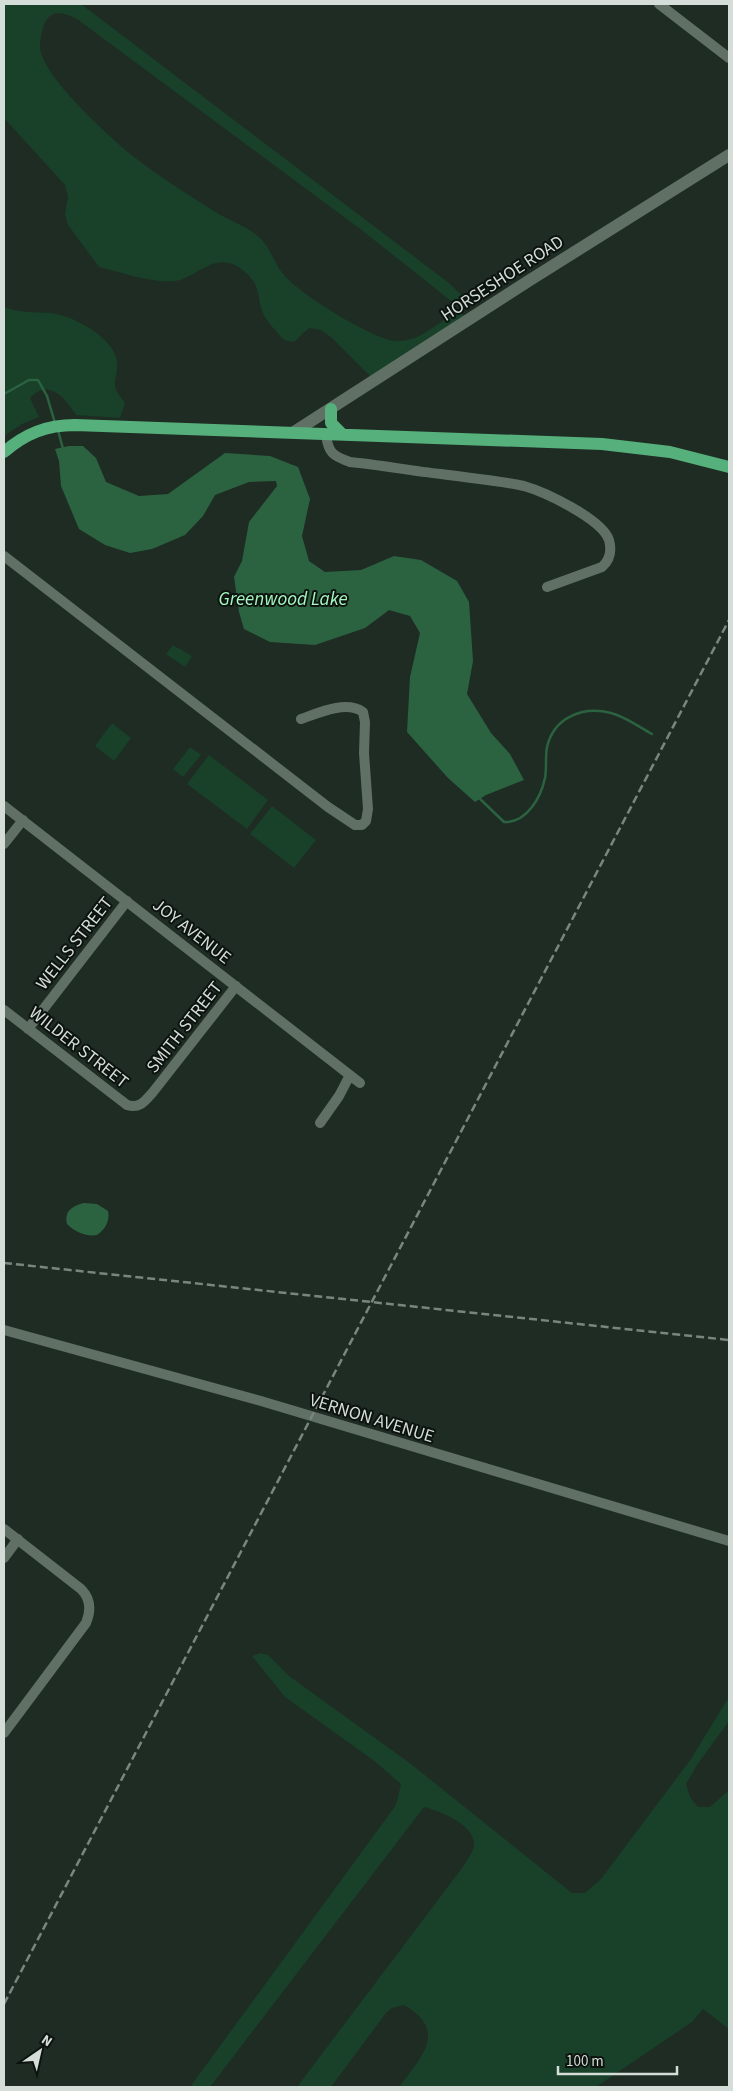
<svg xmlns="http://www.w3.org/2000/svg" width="733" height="2091" font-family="'Source Sans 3',sans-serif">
<rect width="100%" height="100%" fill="#1e2c23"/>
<path fill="#194028" d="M4 4H81L449 283 469 302 460 308 359 228 77 19C50 5 43 18 40 44 37 72 108 135 129 153 155 174 189 195 217 213 232 222 250 227 262 240 271 250 275 265 284 275 298 293 375 341 397 341 418 342 437 324 454 313H460L465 316 371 377 332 338 321 330 309 328 294 342 284 340C277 332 267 322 263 313 256 295 262 287 245 272 217 247 199 277 175 281 153 284 121 272 99 267L68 225 65 214 68 197 65 185 4 118Z
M4 307C20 313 34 312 50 313 73 316 103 332 114 352 122 368 112 378 116 390 118 394 122 399 125 403L120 418 76 415C66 399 49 377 30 398L39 417 22 424 4 436Z
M173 645 192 656 185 667 166 654Z
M112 723 131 738 114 761 95 746Z
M190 747 201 755 183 777 173 769Z
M209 755 268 800 247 829 187 784Z
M272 806 316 840 294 868 250 834Z
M260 1653 268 1655 289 1676 411 1764 572 1893H585L601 1879 691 1759 727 1700 729 1699V1721L697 1765 686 1784 690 1797 698 1807H710L729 1790V2029L703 2009 692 2022 596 2087H399C421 2057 449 2031 404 2005L392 2008 386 2013 331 2087H297L465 1864C468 1858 473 1852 474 1846 476 1825 440 1811 424 1807L210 2087H190L396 1805 401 1784 373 1760 285 1697 252 1656Z"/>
<path fill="#2b6341" d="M69 446H83L96 458 106 482 139 496 168 494 225 453 270 456 298 467 310 499 302 536 309 561 325 572 361 570 394 556 421 560 457 581 469 602 473 661 467 694 491 733 510 754 524 780 486 795 475 802 448 778 407 732 410 677 420 633 410 616 389 610 365 628 315 645 270 642 244 629 239 612 234 577 242 561 249 522 277 486 276 481 249 482 215 495 203 516 185 535 152 549 130 553 105 545 79 529 61 486 59 461 55 449Z
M84 1203 97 1204 108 1211C110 1222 105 1229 97 1235 86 1237 75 1232 67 1224 64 1211 72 1206 84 1203Z"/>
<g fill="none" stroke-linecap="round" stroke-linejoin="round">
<path stroke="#2b6341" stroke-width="2.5" d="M4 394 29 380H38L47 396 55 423
M58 430 63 449
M478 797 504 822C527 823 541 797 545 778 547 767 545 757 547 747 554 717 583 706 611 713 624 716 639 727 652 734"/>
<path stroke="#607065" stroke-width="10" d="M659 4 729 58
M326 434C328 453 333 456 350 462 381 465 411 471 441 474 468 478 497 480 524 486 545 492 602 519 609 540 612 551 610 560 602 567L547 587
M4 556 328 807 355 825H362L366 821 368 809 364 753 365 722 363 712C346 700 318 713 301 719
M4 806 360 1083
M4 844 23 820
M4 1010 127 1105C140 1109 145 1101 153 1092L236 986
M28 1029 127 901
M320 1123 339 1096 350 1075
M4 1330 261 1401 729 1541
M4 1529 81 1589C91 1599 91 1611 86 1623L4 1733
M4 1558 18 1539"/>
<path stroke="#607065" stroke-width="12" d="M294 432 530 280 729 155"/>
<path stroke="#56b07c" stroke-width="12" d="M331 409V423L342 434
M4 452C25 434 46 425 75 425L602 444 670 452 729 467"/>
<path stroke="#7a857e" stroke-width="2.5" stroke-dasharray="8 4" stroke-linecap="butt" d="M4 1263 729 1340
M4 2004 729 620"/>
</g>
<g text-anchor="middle" stroke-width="4" stroke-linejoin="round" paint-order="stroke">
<g font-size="18" fill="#d4ddd7" stroke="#0d130f">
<text transform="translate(502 278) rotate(-33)" y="6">HORSESHOE ROAD</text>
<text transform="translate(192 931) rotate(38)" y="6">JOY AVENUE</text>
<text transform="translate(74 943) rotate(-52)" y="6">WELLS STREET</text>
<text transform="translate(184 1027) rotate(-52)" y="6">SMITH STREET</text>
<text transform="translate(79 1047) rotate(38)" y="6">WILDER STREET</text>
<text transform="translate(372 1418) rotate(17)" y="6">VERNON AVENUE</text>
</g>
<g font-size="19" font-style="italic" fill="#a5f9c1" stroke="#0d130f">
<text x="283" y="605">Greenwood Lake</text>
</g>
</g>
<rect width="733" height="2091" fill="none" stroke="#d4ddd7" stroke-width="10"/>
<g transform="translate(40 2051) rotate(34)" stroke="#0d130f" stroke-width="4" paint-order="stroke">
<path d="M0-4L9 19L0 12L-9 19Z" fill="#d4ddd7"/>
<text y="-8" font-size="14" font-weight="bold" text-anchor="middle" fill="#d4ddd7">N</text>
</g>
<path d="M558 2066v8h119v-8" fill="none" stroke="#d4ddd7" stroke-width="2.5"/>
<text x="566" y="2066" font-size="15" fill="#d4ddd7" stroke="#0d130f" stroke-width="4" paint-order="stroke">100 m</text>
</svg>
